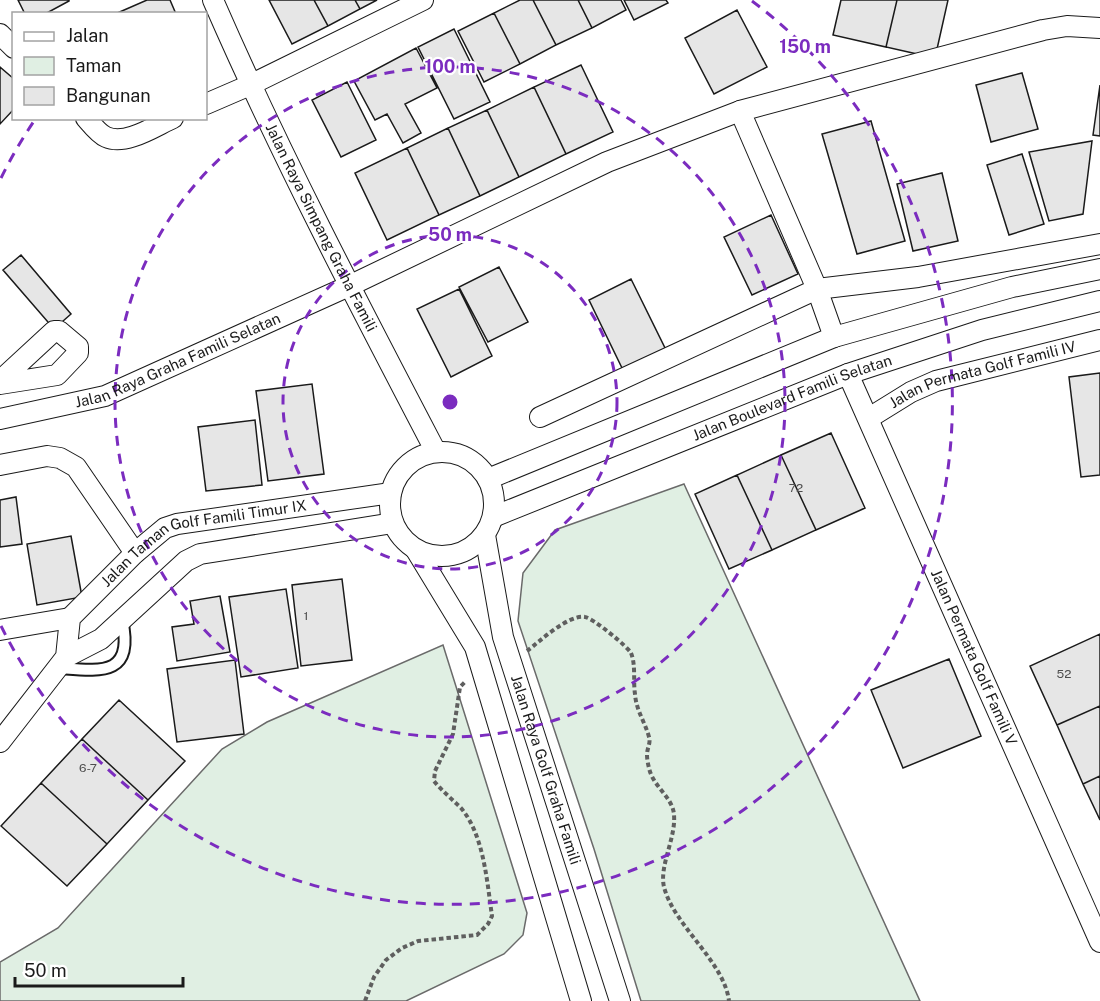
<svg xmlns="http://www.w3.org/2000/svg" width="1100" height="1001" font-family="'Public Sans',sans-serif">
<rect width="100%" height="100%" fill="#fff"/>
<path fill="#e0efe3" stroke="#6a6a6a" stroke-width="1.5" d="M684 484 920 1001H641L594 849 518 621 523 573 555 530Z
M443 645 527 913 523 935 504 954 406 1001H0V962L58 928 222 749 267 722Z"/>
<path fill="#e6e6e6" stroke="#1a1a1a" stroke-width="1.5" d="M18 0H69V1L45 14H25Z
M147 0H170L176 14H115Z
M269 0H314L328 26 292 44Z
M314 0H355L360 9 328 26Z
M355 0H377L360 9Z
M520 0H533L556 45 520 64 494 13Z
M533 0H578L592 28 556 45Z
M578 0H621L626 10 592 28Z
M624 0H666L668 3 634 20Z
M841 0H897L886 47 833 35Z
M897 0H948L935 58 886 47Z
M737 10 767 67 714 94 685 38Z
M494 13 520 64 484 82 458 31Z
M454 29 490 102 454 119 418 47Z
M416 48 437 88 405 104 421 133 403 143 387 114 375 120 354 81Z
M581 65 613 132 566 154 534 87Z
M0 67 14 79V109L0 124Z
M1022 73 1038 129 991 142 976 85Z
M347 82 376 140 341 157 312 100Z
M1100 85V136L1093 135Z
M534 87 566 154 519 177 487 110Z
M487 110 519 177 480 196 448 128Z
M871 121 905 241 857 254 822 134Z
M448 128 480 196 439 215 407 148Z
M1092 141 1083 214 1049 221 1029 152Z
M407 148 439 215 387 240 355 173Z
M1022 154 1044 224 1009 235 987 165Z
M942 173 958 241 913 251 897 184Z
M771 215 798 274 752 295 724 237Z
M21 255 71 314 54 329 3 270Z
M499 267 528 322 488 342 459 287Z
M631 279 666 350 623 370 589 300Z
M459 289 492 356 451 377 417 309Z
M1100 373V475L1081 477 1069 377Z
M312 384 324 474 268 481 256 391Z
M255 420 262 485 206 491 198 427Z
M831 433 865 508 816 530 781 455Z
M781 455 816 530 772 550 737 475Z
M737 475 772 550 729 569 695 494Z
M16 497 22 544 0 547V500Z
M71 536 82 597 37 605 27 544Z
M342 579 352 660 301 666 292 585Z
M286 589 298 668 241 677 229 597Z
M220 596 230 652 177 661 172 627 194 624 190 601Z
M1100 634V706L1057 725 1030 666Z
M949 659 981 736 903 768 871 690Z
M235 660 244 734 177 742 167 669Z
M119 700 185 761 148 800 82 739Z
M1100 706V776L1083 784 1057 725Z
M82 739 148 800 107 844 41 783Z
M1100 776V820L1083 784Z
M41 783 107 844 67 886 1 826Z"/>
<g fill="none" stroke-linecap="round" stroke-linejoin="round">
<defs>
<path id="lane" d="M59 668C100 671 135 677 122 620"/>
<g id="street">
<path id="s1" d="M213 0C280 154 358 303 436 452"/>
<path d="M0 34 14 48"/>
<path d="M206 104 250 85 423 0"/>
<path d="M740 111 817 289 834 337"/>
<path d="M86 118C92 125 99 134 106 137 126 146 155 126 173 118"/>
<path id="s2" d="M848 374 1100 942"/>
<path d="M0 381 54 331H59L78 347V353L57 375 0 384"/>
<path d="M540 417 817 289 918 277 1100 244"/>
<path id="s3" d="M869 418 911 392 936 381 1100 340"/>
<path id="s4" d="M0 419 105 396 349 286 607 162 740 111 1043 30 1067 26 1100 28"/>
<circle cx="442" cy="504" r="52"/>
<path d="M0 465 47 456 60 458 76 467 135 553"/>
<path d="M488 479 834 337 1012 287 1100 269"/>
<path id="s5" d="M493 517 848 374 982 330 1100 301"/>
<path id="s6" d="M485 535 503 637 620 1001"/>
<path d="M416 550 475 647 581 1001"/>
<path d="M0 630 70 618"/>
<path d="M66 657 101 639 186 561 200 554 393 523"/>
<path id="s7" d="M0 742 66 657 70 618 135 553 165 528 177 524 391 493"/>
</g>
</defs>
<use href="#lane" stroke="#1a1a1a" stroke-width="14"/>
<use href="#street" stroke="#1a1a1a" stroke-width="22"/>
<path stroke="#5f5f5f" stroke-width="4" stroke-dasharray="4.5 3" stroke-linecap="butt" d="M527 651C540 641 569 614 585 617 593 618 628 647 631 653 636 665 633 681 635 694 636 710 645 722 649 737 651 743 647 748 647 755 647 759 648 764 649 768 653 787 673 797 674 815 676 838 659 866 664 887 674 926 724 961 729 1001
M365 1001 374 977 386 960 402 948 418 941 477 935 488 924 492 916C487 882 484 835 461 808 452 799 442 791 434 781L435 771 453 734 460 687 465 682"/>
<use href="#lane" stroke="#fff" stroke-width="10"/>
<use href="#street" stroke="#fff" stroke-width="20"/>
</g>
<g fill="none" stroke="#7b2cbf" stroke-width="3" stroke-dasharray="10 8">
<circle cx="450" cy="402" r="167"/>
<circle cx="450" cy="402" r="335"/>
<path d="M1 178A502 502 0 0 1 34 121M752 1A502 502 0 1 1 1 626"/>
</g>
<g text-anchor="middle" stroke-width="4.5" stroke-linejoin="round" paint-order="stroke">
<g font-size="12" fill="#4d4d4d">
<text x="796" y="492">72</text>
<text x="306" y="620">1</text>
<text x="1064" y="678">52</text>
<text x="88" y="772">6-7</text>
</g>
<g font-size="15" fill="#1a1a1a" stroke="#fff">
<text dy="5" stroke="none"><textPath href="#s1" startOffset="252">Jalan Raya Simpang Graha Famili</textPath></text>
<text dy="5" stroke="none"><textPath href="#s4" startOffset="188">Jalan Raya Graha Famili Selatan</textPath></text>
<text dy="5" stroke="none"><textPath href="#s3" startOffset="123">Jalan Permata Golf Famili IV</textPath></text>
<text dy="5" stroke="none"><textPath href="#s5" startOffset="322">Jalan Boulevard Famili Selatan</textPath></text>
<text dy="5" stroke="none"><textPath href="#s7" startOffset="308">Jalan Taman Golf Famili Timur IX</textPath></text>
<text dy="5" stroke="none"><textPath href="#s2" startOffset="310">Jalan Permata Golf Famili V</textPath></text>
<text dy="5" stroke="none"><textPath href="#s6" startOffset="243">Jalan Raya Golf Graha Famili</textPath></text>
</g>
</g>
<circle cx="450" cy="402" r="9" fill="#7b2cbf" stroke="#fff" stroke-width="3"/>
<g font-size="18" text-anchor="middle" font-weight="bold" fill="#7b2cbf" stroke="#fff" stroke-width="4.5" stroke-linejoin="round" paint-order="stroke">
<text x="805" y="53">150 m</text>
<text x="450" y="73">100 m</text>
<text x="450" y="241">50 m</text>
</g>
<rect x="12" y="12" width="195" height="108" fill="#ffffff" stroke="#a3a3a3" stroke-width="1.5"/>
<rect x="24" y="32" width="30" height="9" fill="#ffffff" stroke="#a3a3a3" stroke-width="1.5"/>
<text x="66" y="42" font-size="18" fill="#1a1a1a">Jalan</text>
<rect x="24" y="57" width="30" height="18" fill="#e0efe3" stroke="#a3a3a3" stroke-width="1.5"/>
<text x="66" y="72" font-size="18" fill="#1a1a1a">Taman</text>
<rect x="24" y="87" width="30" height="18" fill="#e6e6e6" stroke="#a3a3a3" stroke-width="1.5"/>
<text x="66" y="102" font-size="18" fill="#1a1a1a">Bangunan</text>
<path d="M15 977v9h168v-9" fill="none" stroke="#1a1a1a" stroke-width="3"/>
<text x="24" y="977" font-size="18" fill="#1a1a1a" stroke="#ffffff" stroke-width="4.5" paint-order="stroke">50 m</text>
</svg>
